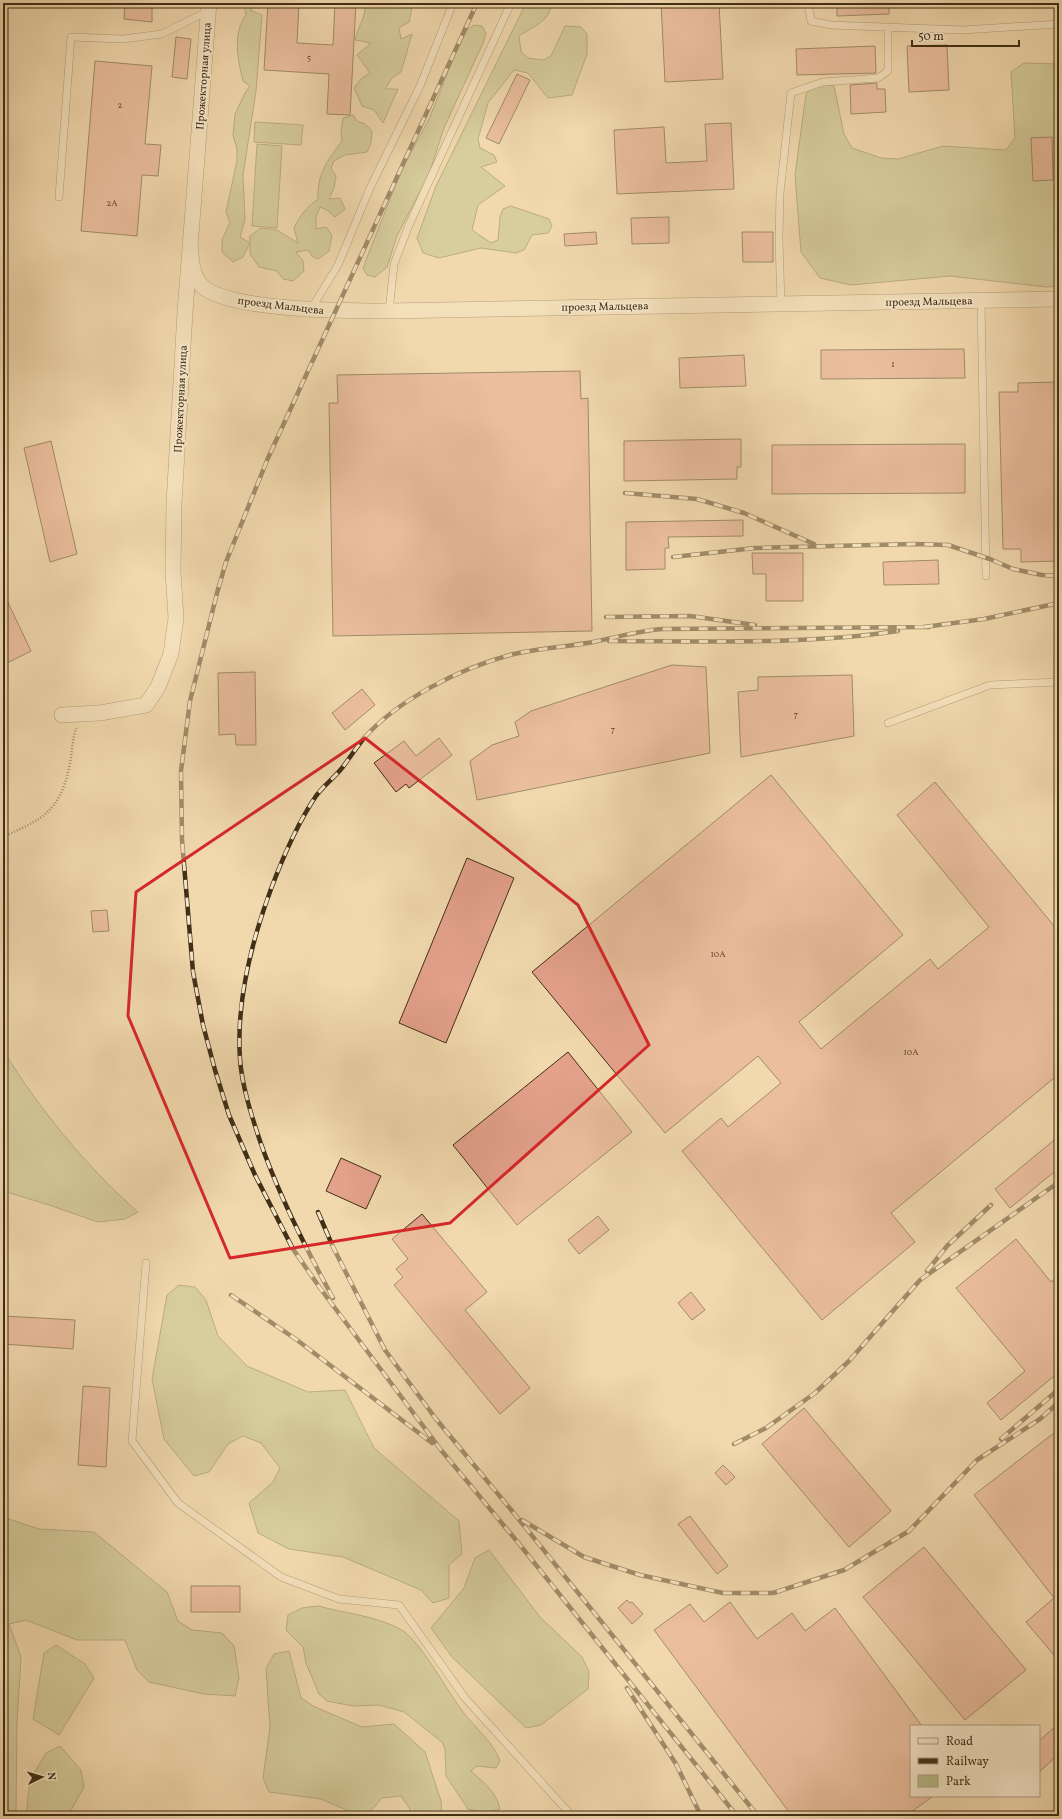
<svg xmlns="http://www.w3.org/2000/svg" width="1062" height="1819" font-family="Vollkorn,serif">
<rect width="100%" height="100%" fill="#f1d8ad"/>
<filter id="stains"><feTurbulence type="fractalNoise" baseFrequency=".005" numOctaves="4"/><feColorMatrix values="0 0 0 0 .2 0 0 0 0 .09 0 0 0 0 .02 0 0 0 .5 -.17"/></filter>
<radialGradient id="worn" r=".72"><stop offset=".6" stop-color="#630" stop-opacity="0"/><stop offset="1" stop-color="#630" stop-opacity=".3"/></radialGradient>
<path fill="#b8bf8b" stroke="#7c7750" d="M244 3H260L250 10 262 15 256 91 243 175 245 220 240 237 250 243 243 257 233 262 222 252V240L230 222 226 212 237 161V149L233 135 235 114 245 93 250 86 243 81C238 60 232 34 246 15Z
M365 3H413L409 22 399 28 401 39 412 34 401 72 392 78 385 89H398L383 123 374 110 362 106 354 88 362 78 370 73 357 55 371 43 355 40C358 26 366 18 365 3Z
M526 3H550C554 19 531 28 519 36L521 52 528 58 543 60 551 56 565 26 581 27 587 34V54L572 95 548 98 528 73 514 70 488 103 478 139 480 148 494 155 497 162 481 167 505 186 478 205 472 230 491 243 498 240 500 217 503 209 511 206 549 219 552 226 548 233 532 235 524 250 516 253 481 248 439 258 423 253 417 238 436 186Z
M474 25 482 26 486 33 484 41 444 128 429 174 397 236 387 267 375 277 367 275 363 268 366 260 402 169 429 119 456 52 467 30Z
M1024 63 1059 64V286L1046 287 950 276 851 285 820 278 801 252 795 175 806 94 818 82 834 86 844 134 852 148 881 158 898 159 943 146 1006 150 1015 138 1011 72Z
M353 115 357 121 365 124 372 131 371 143 367 152 345 155 334 161 331 168 336 176 334 188 329 199 340 198 345 209 335 217 327 210 320 207 316 217V229L326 227 332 235 329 251 318 259 312 256 308 250 296 252 303 261 304 271 293 281 283 279 277 271 259 267 250 254V236L261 228 277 230 298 243 294 228C300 215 306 208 318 199 317 173 327 162 342 141L341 133 343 118Z
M255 122 303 125 301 145 254 142Z
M257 144 282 146 277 228 252 226Z
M3 1050C40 1110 85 1165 138 1212L125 1219 98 1222 49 1205 3 1191Z
M179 1285 195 1287 206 1300 218 1336 247 1366 308 1392 345 1390 374 1448 459 1521 462 1554 449 1565V1598L433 1603 421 1590 343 1557 289 1549 258 1533 249 1503 273 1482 280 1468 261 1443 243 1436 228 1444 209 1472 194 1476 164 1439 152 1379 167 1295Z
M3 1517 39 1529 94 1532 167 1592 178 1621 192 1630 222 1633 234 1646 239 1678 235 1696 204 1694 149 1682 137 1670 125 1640H77L26 1620 9 1624 21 1657 17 1722 16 1816H3Z
M489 1550 540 1617 582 1657 589 1672 588 1689 541 1725 526 1728 452 1657 431 1628 464 1588 475 1558Z
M318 1606C344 1613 376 1616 400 1629 420 1639 448 1693 464 1713 476 1729 494 1743 500 1761L496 1768 477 1766 471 1771C484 1783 496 1791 500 1809L485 1813 468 1809 446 1776 445 1749 442 1742 404 1712 379 1705 353 1706 327 1701 319 1694 306 1663 303 1647 286 1630 288 1615 302 1608Z
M56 1645 85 1664 94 1678 59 1735 33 1719 44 1653Z
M289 1651 301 1698 315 1707 362 1727 394 1724 425 1752 441 1801 442 1816H408L410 1809 401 1796 382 1798 370 1812H351L321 1799 269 1792 263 1778 270 1727 266 1668 274 1654Z
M60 1746 81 1770 84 1787 68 1816H26L30 1780 46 1753Z"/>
<path fill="#e4a18c" stroke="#402f16" d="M125 3H152V22L124 19Z
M268 3H299L297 43 333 45 335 3H356L350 115 327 114 329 74 264 70Z
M661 3H719L723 79 665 82Z
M837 3H889V14L837 16Z
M176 37 191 39 187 79 172 77Z
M947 45 949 90 909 92 907 46Z
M875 46 876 73 797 75 796 49Z
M95 61 152 66 145 144 161 145 158 176 142 175 137 236 81 231Z
M517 74 530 80 499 144 486 138Z
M877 83V89H885L886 112 851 114 850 85Z
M731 123 734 189 617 194 614 130 664 127 666 163 707 161 705 124Z
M1052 137 1053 180 1033 181 1031 138Z
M669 217V243L632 244 631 218Z
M596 232 597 244 565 246 564 234Z
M742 232H773V262H743Z
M964 349 965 378 821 379V350Z
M744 355 746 386 680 388 679 358Z
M580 371 581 399 588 398 592 631 333 636 329 403H338L337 375Z
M1059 382V561L1021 562V549H1003L999 392H1018V383Z
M741 439V467H737V479L624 481V441Z
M51 441 77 554 50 562 24 448Z
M965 444V493L772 494V445Z
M743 520V536L668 537 669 548H665V569L626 570V522Z
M752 553H803V601H766V574H753Z
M938 560 939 584 884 585 883 562Z
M3 592 31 651 7 663 3 654Z
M672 665 706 667 710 753 477 800 470 761 492 745 519 736 515 722 531 711Z
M255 672 256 745H236L235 734 219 735 218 673Z
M852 675 854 736 741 757 738 692 758 690V677Z
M362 689 375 705 345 730 332 713Z
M439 738 452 755 409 788 406 784 396 792 374 763 404 741 416 756Z
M771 775 903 935 799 1022 821 1049 930 959 938 969 989 927 897 815 935 782 1059 932V1074L891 1213 915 1242 822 1320 682 1151 721 1118 728 1127 781 1083 758 1056 665 1133 532 972Z
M467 858 514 878 446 1043 399 1023Z
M107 910 109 931 93 932 91 911Z
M568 1052 632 1132 517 1225 453 1145Z
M1059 1136V1168L1010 1208 995 1189Z
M341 1158 381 1176 366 1209 326 1191Z
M422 1214 487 1292 465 1310 530 1388 500 1414 394 1285 403 1277 396 1269 408 1259 392 1239Z
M598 1216 609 1230 579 1254 568 1240Z
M1016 1239 1051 1282 1059 1276V1372L1001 1420 987 1403 1025 1371 956 1288Z
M691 1292 705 1310 692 1320 678 1303Z
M3 1316 75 1320 73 1349 3 1344Z
M83 1386 110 1388 106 1467 78 1465Z
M804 1408 891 1511 849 1547 762 1444Z
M1059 1429V1661L1026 1622 1054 1598 974 1495Z
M723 1465 735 1477 726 1485 715 1473Z
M690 1516 728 1566 717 1574 678 1524Z
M924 1547 1026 1670 965 1720 863 1597Z
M191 1586H240V1612H191Z
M627 1600 630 1603 632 1602 643 1614 632 1624 618 1608Z
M730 1602 757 1639 792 1613 805 1631 835 1608 922 1726H911V1796H933L906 1816H792L654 1630 690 1604 704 1622Z
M1059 1723V1754L1039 1772V1741Z"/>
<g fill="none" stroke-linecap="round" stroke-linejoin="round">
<defs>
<path id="service" d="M808 3 811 21 831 25 962 30 1059 24
M59 197 71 37 123 39 162 34 208 11
M981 300 986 576
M781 303 779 240 780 193 791 93 823 82 878 78 888 71V27
M311 309 338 265 370 188 420 86 453 3
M389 311 394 264 409 225 511 3
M888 723 990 685 1059 682
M146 1263 132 1441 178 1503 281 1577 339 1599 399 1605 465 1698 572 1816"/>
<path id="minor" d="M190 241C191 255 191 274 201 285 226 311 351 311 389 311L1059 299
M62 715 100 713 146 705 158 687 171 654 176 618 173 572 174 504 185 312 209 3"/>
</defs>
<use href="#service" stroke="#6c593c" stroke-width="8"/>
<use href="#minor" stroke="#6c593c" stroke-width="16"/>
<path stroke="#402f16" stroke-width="2.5" stroke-dasharray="1 2" stroke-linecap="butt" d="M3 837C42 819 59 813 69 768 72 755 72 741 76 728"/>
<use href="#service" stroke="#f6e6ca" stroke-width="7"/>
<use href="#minor" stroke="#f6e6ca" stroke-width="15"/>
<defs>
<path id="rail" d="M477 3 268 458 226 562 217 593 190 701 181 771 182 840 193 972 203 1025 215 1070 229 1115 255 1175 293 1249 320 1288 441 1450 520 1545 737 1816
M625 493 697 499 744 513 814 544
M673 557 755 548 914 544 948 545 990 559 1013 569 1042 575 1059 576
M606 617 690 616 755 625
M924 627 984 619 1059 603
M609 641C704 641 804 645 898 631
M318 1212 333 1247 385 1350 436 1419 517 1517 758 1816
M927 1271 947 1246 991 1205
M231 1295 297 1340 432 1443
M333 1298C305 1247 279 1196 260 1141 251 1114 242 1086 240 1059 236 1001 251 943 271 889 283 857 297 824 316 796 323 786 334 778 342 768 349 759 356 748 364 738 399 699 459 669 510 655 538 648 569 647 598 641 621 636 638 631 662 629L929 627
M1001 1439 1059 1389
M734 1444 766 1428 815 1393 849 1361 920 1280 1059 1182
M522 1520 584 1557 640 1575 723 1593H773L844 1570 909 1531 977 1460 1040 1419 1059 1402
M627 1688 676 1764 701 1816"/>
</defs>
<use href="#rail" stroke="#402f16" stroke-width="4.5"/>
<use href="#rail" stroke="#f6e6ca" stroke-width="3" stroke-dasharray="9" stroke-linecap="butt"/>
</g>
<path d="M0 0H1062V1819H0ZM365 738 578 905 649 1045 450 1223 230 1258 128 1016 136 892Z" fill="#f1d8ad" fill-opacity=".55" fill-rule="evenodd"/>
<path fill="none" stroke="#d62828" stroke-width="3" stroke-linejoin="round" d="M365 738 578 905 649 1045 450 1223 230 1258 128 1016 136 892Z"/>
<g text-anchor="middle" stroke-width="3.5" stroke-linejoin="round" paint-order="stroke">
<g font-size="9" fill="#694c34">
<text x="309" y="60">5</text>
<text x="120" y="108">2</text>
<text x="112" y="206">2А</text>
<text x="893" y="367">1</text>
<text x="796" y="717">7</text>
<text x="613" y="732">7</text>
<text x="718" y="957">10А</text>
<text x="911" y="1055">10А</text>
</g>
<g font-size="11" fill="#402f16" stroke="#f6e6ca">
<text transform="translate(203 76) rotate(-86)" y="4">Прожекторная улица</text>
<text transform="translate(929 301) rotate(-1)" y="4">проезд Мальцева</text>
<text transform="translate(281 305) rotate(7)" y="4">проезд Мальцева</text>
<text transform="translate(605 306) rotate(-1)" y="4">проезд Мальцева</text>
<text transform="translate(180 399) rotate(-87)" y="4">Прожекторная улица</text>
</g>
</g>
<rect width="1062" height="1819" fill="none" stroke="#f1d8ad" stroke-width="16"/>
<rect x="4" y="4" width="1054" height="1811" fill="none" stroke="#402f16" stroke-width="2"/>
<rect x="8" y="8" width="1046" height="1803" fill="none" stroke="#402f16"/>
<rect x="910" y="1725" width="130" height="72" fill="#f6e6ca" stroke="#ad9d82"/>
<rect x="918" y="1738" width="20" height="6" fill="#f6e6ca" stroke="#ad9d82"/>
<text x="946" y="1745" font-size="12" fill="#402f16">Road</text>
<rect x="918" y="1758" width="20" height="6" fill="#402f16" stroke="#ad9d82"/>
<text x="946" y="1765" font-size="12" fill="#402f16">Railway</text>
<rect x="918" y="1775" width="20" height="12" fill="#b8bf8b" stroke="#ad9d82"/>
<text x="946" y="1785" font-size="12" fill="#402f16">Park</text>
<g transform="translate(42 1777) rotate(85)" stroke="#f6e6ca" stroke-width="3" paint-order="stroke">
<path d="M0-3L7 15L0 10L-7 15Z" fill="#402f16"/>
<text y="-6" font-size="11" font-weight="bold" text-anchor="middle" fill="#402f16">N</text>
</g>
<path d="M912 40v6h107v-6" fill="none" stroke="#402f16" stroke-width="2"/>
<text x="918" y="40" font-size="12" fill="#402f16" stroke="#f6e6ca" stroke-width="3" paint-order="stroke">50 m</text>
<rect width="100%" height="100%" filter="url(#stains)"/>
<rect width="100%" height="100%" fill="url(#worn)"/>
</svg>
